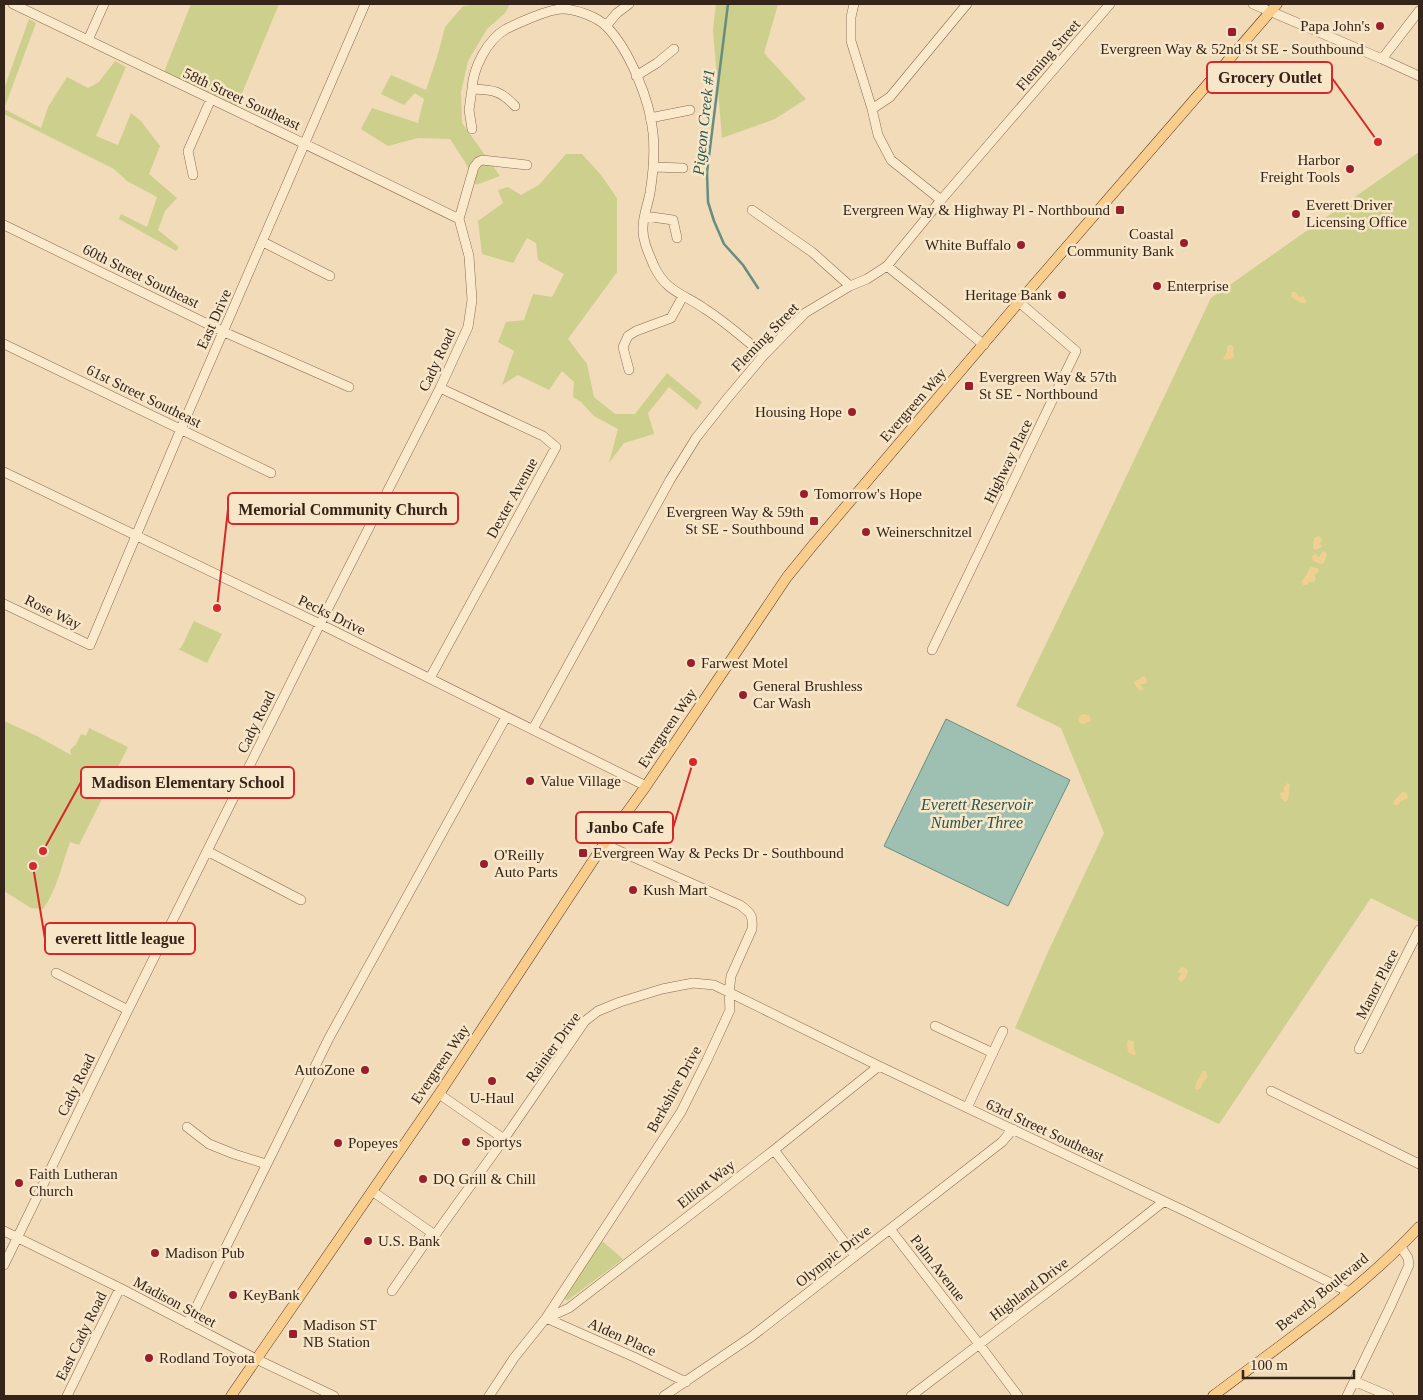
<svg xmlns="http://www.w3.org/2000/svg" width="1423" height="1400" font-family="'Times New Roman',serif">
<rect width="100%" height="100%" fill="#f1dbb9"/>
<path fill="#cdcf8d" d="M191 4H279L235 110 162 77Z
M478 4H510L505 13 487 29 468 61 461 92 462 123 500 176 476 185 465 162 450 139 418 138 388 146 361 129 372 108 418 123 424 99 415 93 404 105 381 94 391 75 426 90 438 54 445 27 463 6Z
M716 4H778L764 53 806 99 775 119 722 138 713 30Z
M29 19 36 23 4 109 41 128 48 107 67 77 88 88 99 82 115 61 126 67 96 136 118 145 131 113 141 121 160 146 149 174 177 198 165 211 158 230 179 247 176 251 119 219 121 214 147 227 157 197 127 181 114 169 4 114V89Z
M1419 152V922L1371 898 1219 1124 1015 1028 1048 952 1104 833 1061 728 1016 706 1088 557 1211 298Z
M566 154H582L601 175 617 198V272L568 339 587 364 594 397 615 414H635L667 373 702 402 697 410 669 387 648 413 654 434 624 443 609 463 618 429 594 416 581 402 573 397 574 382 562 371 549 390 518 375 502 385 514 351 498 342 506 322 524 320 533 294 552 297 564 274 538 260 536 243 527 238 513 263 482 254 478 221 503 203 498 190 508 187 521 195 539 185Z
M194 621 222 634 207 663 178 649 181 648Z
M4 721 37 736 71 755 70 750 76 744 81 734 86 736 89 728 128 747 79 845 70 842C62 864 57 890 43 909L31 908 4 891Z
M602 1241 623 1259 568 1300H566L564 1298Z"/>
<path fill="#f0cf93" d="M1292 292H1296L1299 297 1303 296 1306 300V303C1298 304 1297 299 1291 297Z
M1229 345H1231L1234 347 1233 351 1234 356 1230 359 1225 360 1223 358 1227 352V347Z
M1318 536 1322 538V541L1319 544 1322 545V547L1315 550 1313 548 1314 538Z
M1323 551H1324L1327 554 1324 563 1321 564 1313 561 1312 556 1315 554 1319 557Z
M1310 567 1318 568 1319 572 1314 575 1316 579 1314 582H1309L1307 585H1303L1301 582 1307 574Z
M1144 676 1146 677 1147 682 1145 684H1140L1144 689 1140 691 1135 685 1134 682Z
M1082 714 1089 715 1091 721 1083 724 1080 723 1078 718Z
M1287 783 1290 784 1288 800 1285 802 1281 798 1280 793 1284 792V787Z
M1402 792 1407 793 1408 798 1401 801 1398 805H1395L1393 803 1394 801Z
M1182 967 1187 969 1188 971 1186 978 1181 982 1179 981 1178 978 1182 973H1179L1178 971Z
M1128 1040 1134 1041V1049L1136 1053 1135 1055H1132L1128 1052 1127 1044Z
M1203 1071H1206L1208 1077 1203 1082 1201 1088 1197 1090 1195 1088C1196 1081 1200 1077 1203 1071Z"/>
<path fill="#9ec0b3" stroke="#668e80" d="M946 719 1070 780 1008 906 884 846Z"/>
<g fill="none" stroke-linecap="round" stroke-linejoin="round">
<path stroke="#668e80" stroke-width="2.5" d="M728 4 707 172 708 202 714 221 724 244 743 265 758 288"/>
<defs>
<path id="minor" d="M13 4C162 76 311 146 459 219
M854 4 851 17V41L872 109 878 135 891 160 941 200
M1253 4 1382 59 1419 76
M606 26 617 13 629 4
M88 40 104 4
M1382 59 1419 11
M636 76 657 63 674 49
M472 89 469 110 472 129
M515 106C500 90 493 90 472 89 473 68 487 40 506 29 518 23 549 9 562 9 576 9 598 17 607 27 630 51 650 101 653 133 655 153 653 174 650 193 648 204 643 216 643 227 642 240 649 254 654 266 666 292 684 294 705 309 726 322 745 340 764 355
M872 109 890 97 967 4
M650 118 690 110
M653 167 683 168
M193 175 188 151 211 99
M752 210 812 252 850 286
M645 216 673 220 677 238
M4 225 224 332 349 387
M263 242 330 276
M887 266 943 311 984 345
M4 344 271 473
M629 370 623 347 628 336 636 331 671 318 683 296
M4 472 320 624 646 786
M4 604 90 645 181 429 365 4
M932 650 1076 351 1019 302
M430 678 556 447 543 436 440 388
M533 729 670 480 696 438 726 400 764 355 805 313 850 286 867 279 887 266 941 200 1110 4
M207 851 301 900
M56 973 128 1010
M935 1026 993 1053
M1359 1049 1419 930
M1271 1091 1419 1164
M439 1094 504 1139
M967 1108 1003 1031
M187 1127 209 1144 234 1154 266 1164
M774 1150 855 1256
M372 1191 435 1235 504 1139 585 1021 598 1011 620 1002 662 989 693 983 714 985 879 1066 1189 1213 1349 1292
M890 1229 979 1344 1018 1396
M4 1231 120 1288 256 1359 334 1396
M4 1265 128 1010 320 624 440 388 468 327 472 300 469 256 459 219 474 167 478 162 482 160 527 165
M392 1291 432 1233
M546 1318 634 1357 686 1382
M547 1318 569 1308 774 1150 879 1066
M188 1324 329 1038 506 717
M1354 1381 1389 1396
M67 1396 120 1288
M489 1396 514 1358 546 1318 681 1112 707 1060 730 1010 729 993 731 976 752 929C753 915 751 913 740 905L604 844
M664 1396 751 1337 1002 1142 1013 1129
M911 1396 1073 1273 1163 1202
M1347 1396 1391 1305 1409 1265 1408 1258 1401 1247"/>
<path id="major" d="M231 1396 439 1094 604 844 646 786 787 577 813 545 1019 302 1277 4
M1213 1396C1283 1343 1360 1291 1419 1227"/>
</defs>
<use href="#minor" stroke="#886a53" stroke-width="10"/>
<use href="#major" stroke="#553928" stroke-width="11"/>
<use href="#minor" stroke="#fbe9cc" stroke-width="9"/>
<use href="#major" stroke="#f9cd8c" stroke-width="10"/>
</g>
<g fill="#9b1f2a" stroke="#f8e6c9" stroke-width="2">
<circle cx="1380" cy="26" r="5"/>
<rect x="1227" y="27" width="10" height="10" rx="2.5"/>
<circle cx="1350" cy="169" r="5"/>
<rect x="1115" y="205" width="10" height="10" rx="2.5"/>
<circle cx="1296" cy="214" r="5"/>
<circle cx="1184" cy="243" r="5"/>
<circle cx="1021" cy="245" r="5"/>
<circle cx="1157" cy="286" r="5"/>
<circle cx="1062" cy="295" r="5"/>
<rect x="964" y="381" width="10" height="10" rx="2.5"/>
<circle cx="852" cy="412" r="5"/>
<circle cx="804" cy="494" r="5"/>
<rect x="809" y="516" width="10" height="10" rx="2.5"/>
<circle cx="866" cy="532" r="5"/>
<circle cx="691" cy="663" r="5"/>
<circle cx="743" cy="695" r="5"/>
<circle cx="530" cy="781" r="5"/>
<rect x="578" y="848" width="10" height="10" rx="2.5"/>
<circle cx="484" cy="864" r="5"/>
<circle cx="633" cy="890" r="5"/>
<circle cx="365" cy="1070" r="5"/>
<circle cx="492" cy="1081" r="5"/>
<circle cx="466" cy="1142" r="5"/>
<circle cx="338" cy="1143" r="5"/>
<circle cx="423" cy="1179" r="5"/>
<circle cx="19" cy="1183" r="5"/>
<circle cx="368" cy="1241" r="5"/>
<circle cx="155" cy="1253" r="5"/>
<circle cx="233" cy="1295" r="5"/>
<rect x="288" y="1329" width="10" height="10" rx="2.5"/>
<circle cx="149" cy="1358" r="5"/>
</g>
<g text-anchor="middle" stroke-width="5" stroke-linejoin="round" paint-order="stroke">
<g font-size="15" fill="#352419" stroke="#f8e6c9" text-anchor="start">
<text x="1370" y="31" text-anchor="end">Papa John's</text>
<text x="1232" y="54" text-anchor="middle">Evergreen Way &amp; 52nd St SE - Southbound</text>
<text x="1340" y="165" text-anchor="end">Harbor<tspan x="1340" dy="17">Freight Tools</tspan></text>
<text x="1306" y="210">Everett Driver<tspan x="1306" dy="17">Licensing Office</tspan></text>
<text x="1110" y="215" text-anchor="end">Evergreen Way &amp; Highway Pl - Northbound</text>
<text x="1174" y="239" text-anchor="end">Coastal<tspan x="1174" dy="17">Community Bank</tspan></text>
<text x="1011" y="250" text-anchor="end">White Buffalo</text>
<text x="1167" y="291">Enterprise</text>
<text x="1052" y="300" text-anchor="end">Heritage Bank</text>
<text x="979" y="382">Evergreen Way &amp; 57th<tspan x="979" dy="17">St SE - Northbound</tspan></text>
<text x="842" y="417" text-anchor="end">Housing Hope</text>
<text x="814" y="499">Tomorrow's Hope</text>
<text x="804" y="517" text-anchor="end">Evergreen Way &amp; 59th<tspan x="804" dy="17">St SE - Southbound</tspan></text>
<text x="876" y="537">Weinerschnitzel</text>
<text x="701" y="668">Farwest Motel</text>
<text x="753" y="691">General Brushless<tspan x="753" dy="17">Car Wash</tspan></text>
<text x="540" y="786">Value Village</text>
<text x="593" y="858">Evergreen Way &amp; Pecks Dr - Southbound</text>
<text x="494" y="860">O'Reilly<tspan x="494" dy="17">Auto Parts</tspan></text>
<text x="643" y="895">Kush Mart</text>
<text x="355" y="1075" text-anchor="end">AutoZone</text>
<text x="492" y="1103" text-anchor="middle">U-Haul</text>
<text x="476" y="1147">Sportys</text>
<text x="348" y="1148">Popeyes</text>
<text x="29" y="1179">Faith Lutheran<tspan x="29" dy="17">Church</tspan></text>
<text x="433" y="1184">DQ Grill &amp; Chill</text>
<text x="378" y="1246">U.S. Bank</text>
<text x="165" y="1258">Madison Pub</text>
<text x="243" y="1300">KeyBank</text>
<text x="303" y="1330">Madison ST<tspan x="303" dy="17">NB Station</tspan></text>
<text x="159" y="1363">Rodland Toyota</text>
</g>
<g font-size="15" fill="#352419" stroke="#f8e6c9">
<text transform="translate(1048 55) rotate(-49)" y="5">Fleming Street</text>
<text transform="translate(242 99) rotate(25)" y="5">58th Street Southeast</text>
<text transform="translate(141 276) rotate(26)" y="5">60th Street Southeast</text>
<text transform="translate(214 319) rotate(-66)" y="5">East Drive</text>
<text transform="translate(765 337) rotate(-46)" y="5">Fleming Street</text>
<text transform="translate(437 360) rotate(-65)" y="5">Cady Road</text>
<text transform="translate(144 396) rotate(26)" y="5">61st Street Southeast</text>
<text transform="translate(913 405) rotate(-49)" y="5">Evergreen Way</text>
<text transform="translate(1008 461) rotate(-64)" y="5">Highway Place</text>
<text transform="translate(512 498) rotate(-61)" y="5">Dexter Avenue</text>
<text transform="translate(53 612) rotate(26)" y="5">Rose Way</text>
<text transform="translate(332 615) rotate(26)" y="5">Pecks Drive</text>
<text transform="translate(256 722) rotate(-64)" y="5">Cady Road</text>
<text transform="translate(667 728) rotate(-56)" y="5">Evergreen Way</text>
<text transform="translate(1377 984) rotate(-63)" y="5">Manor Place</text>
<text transform="translate(553 1047) rotate(-54)" y="5">Rainier Drive</text>
<text transform="translate(440 1064) rotate(-56)" y="5">Evergreen Way</text>
<text transform="translate(76 1085) rotate(-64)" y="5">Cady Road</text>
<text transform="translate(674 1089) rotate(-61)" y="5">Berkshire Drive</text>
<text transform="translate(1045 1130) rotate(25)" y="5">63rd Street Southeast</text>
<text transform="translate(706 1184) rotate(-38)" y="5">Elliott Way</text>
<text transform="translate(833 1256) rotate(-38)" y="5">Olympic Drive</text>
<text transform="translate(938 1268) rotate(52)" y="5">Palm Avenue</text>
<text transform="translate(1029 1289) rotate(-37)" y="5">Highland Drive</text>
<text transform="translate(1322 1292) rotate(-39)" y="5">Beverly Boulevard</text>
<text transform="translate(175 1302) rotate(28)" y="5">Madison Street</text>
<text transform="translate(81 1336) rotate(-64)" y="5">East Cady Road</text>
<text transform="translate(622 1337) rotate(24)" y="5">Alden Place</text>
</g>
<g font-size="16" font-style="italic" fill="#27574f" stroke="#f8e6c9">
<text transform="translate(703 122) rotate(-84)" y="6">Pigeon Creek #1</text>
<text x="977" y="810">Everett Reservoir<tspan x="977" dy="18">Number Three</tspan></text>
</g>
</g>
<path fill="none" stroke="#d62828" stroke-width="2" d="M1378 142L1332 78M217 608L228 509M43 851L81 782M693 762L673 828M33 866L45 939"/>
<g fill="#d62828" stroke="#f8e6c9" stroke-width="2">
<circle cx="1378" cy="142" r="5"/>
<circle cx="217" cy="608" r="5"/>
<circle cx="43" cy="851" r="5"/>
<circle cx="693" cy="762" r="5"/>
<circle cx="33" cy="866" r="5"/>
</g>
<g fill="#f8e6c9" stroke="#d62828" stroke-width="2">
<rect x="1207" y="62" width="125" height="31" rx="5"/>
<rect x="228" y="493" width="230" height="31" rx="5"/>
<rect x="81" y="767" width="213" height="31" rx="5"/>
<rect x="576" y="812" width="97" height="31" rx="5"/>
<rect x="45" y="923" width="150" height="31" rx="5"/>
</g>
<g font-size="16" text-anchor="middle" font-weight="bold" fill="#352419">
<text x="1270" y="83">Grocery Outlet</text>
<text x="343" y="515">Memorial Community Church</text>
<text x="188" y="788">Madison Elementary School</text>
<text x="625" y="833">Janbo Cafe</text>
<text x="120" y="944">everett little league</text>
</g>
<rect width="1423" height="1400" fill="none" stroke="#352419" stroke-width="10"/>
<path d="M1243 1370v8h111v-8" fill="none" stroke="#352419" stroke-width="2.5"/>
<text x="1250" y="1370" font-size="15" fill="#352419" stroke="#f8e6c9" stroke-width="4" paint-order="stroke">100 m</text>
</svg>
